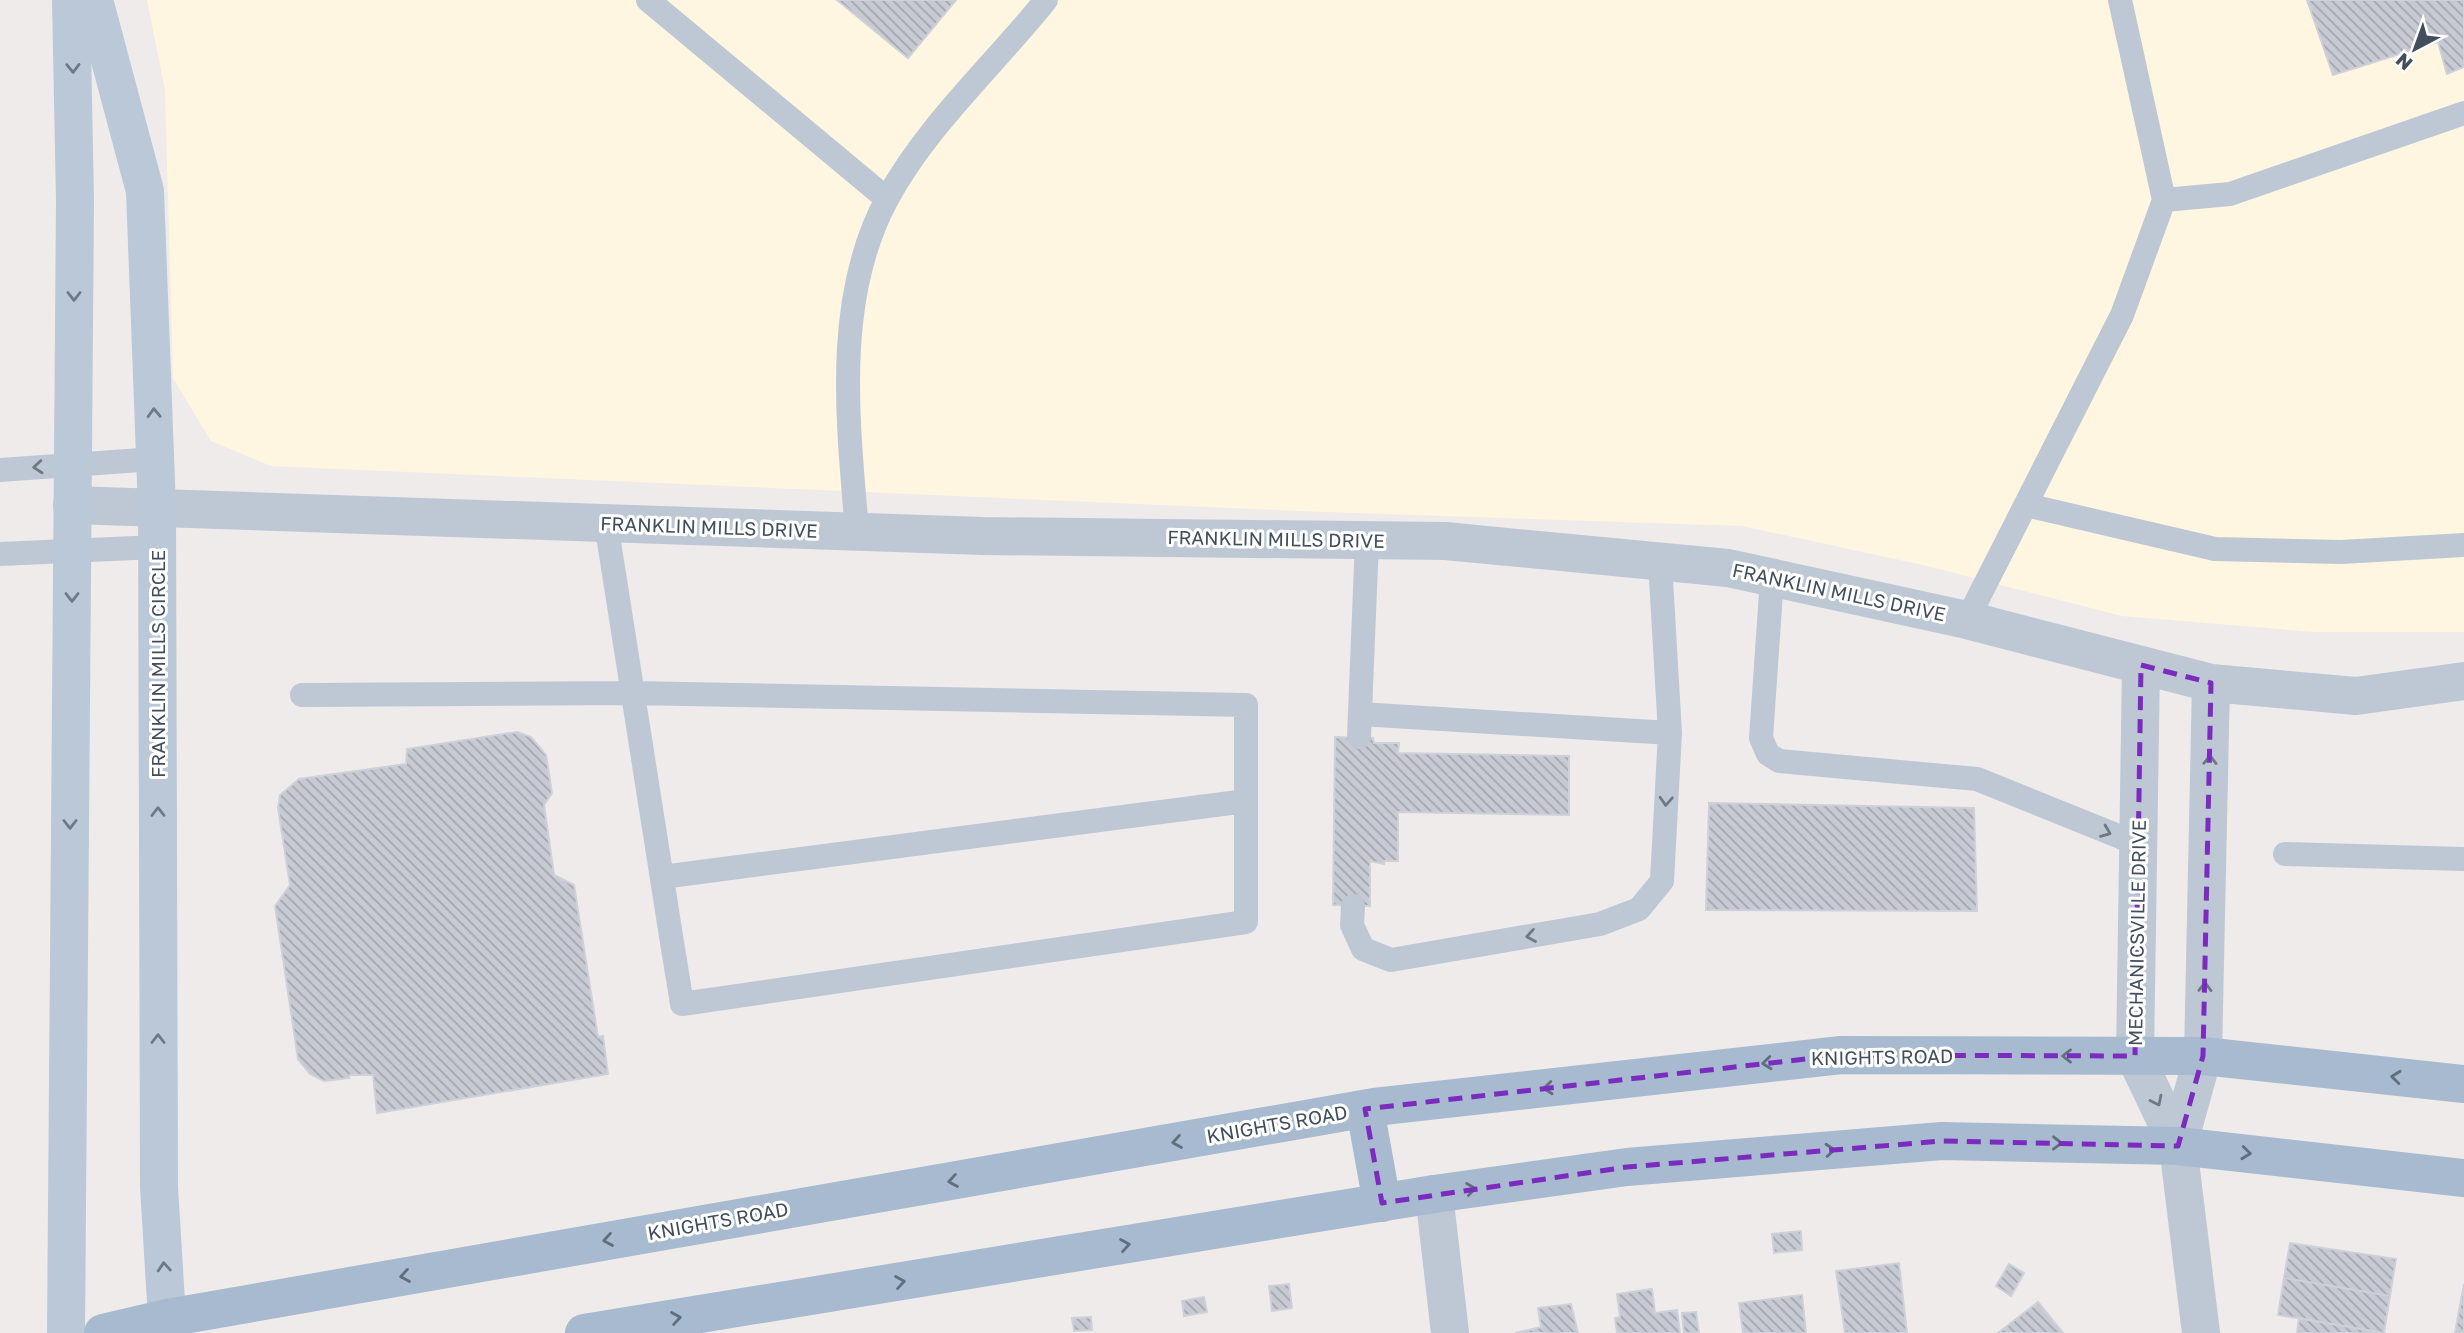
<svg xmlns="http://www.w3.org/2000/svg" width="2464" height="1333" font-family="'Golos Text',sans-serif">
<defs>
<pattern id="building-back-hatch" width="6" height="6" patternUnits="userSpaceOnUse" patternTransform="scale(1.75)"><rect width="6" height="6" fill="#c7cad3"/><path d="M-1 5l2 2M0 0l6 6M5-1l2 2" fill="none" stroke="#a3a6ae"/></pattern>
</defs>
<rect width="100%" height="100%" fill="#efebeb"/>
<path fill="#fef6e0" d="M147 0H2464V632H2314L2122 616 1923 565 1742 526 1298 511 271 466 211 441 173 378 165 90Z"/>
<path fill="url(#building-back-hatch)" stroke="#cfd1d9" stroke-width="2" d="M837 0H956L908 58Z
M2307 0H2464V67L2447 74 2438 42 2333 75Z
M517 732 531 737 546 755 552 793 544 805 554 875 574 885 598 1037 603 1036 608 1074 377 1113 373 1075H350L349 1078 324 1081 310 1074 298 1059 275 906 290 885 278 808 280 795 299 779 406 764 407 749Z
M1335 737 1373 738 1374 743H1399L1398 753 1569 756V815L1398 812V861H1384V864L1370 861V906L1333 905Z
M1709 803 1974 808 1977 911 1706 910Z
M1801 1231 1802 1250 1774 1253 1772 1234Z
M2290 1243 2396 1259 2390 1296 2284 1278Z
M1899 1263 1907 1333H1845L1836 1271Z
M2009 1264 2024 1273 2011 1296 1996 1286Z
M2284 1278 2390 1296 2384 1333 2278 1315Z
M1289 1284 1292 1308 1272 1311 1269 1286Z
M2464 1284V1333H2455Z
M1652 1289 1655 1313 1677 1310 1680 1333H1617L1615 1318 1620 1317 1617 1294Z
M1802 1295 1806 1333H1743L1739 1303Z
M1204 1297 1207 1312 1184 1316 1182 1301Z
M2038 1302 2063 1333H1998Z
M1571 1304 1578 1333H1515L1541 1327 1538 1308Z
M1696 1312 1699 1333H1684L1682 1313Z
M1091 1317 1092 1330 1074 1331 1072 1318Z
M2299 1318 2384 1333H2386H2297Z"/>
<g fill="none" stroke-linecap="round" stroke-linejoin="round">
<path stroke="#bdc8d4" stroke-width="24" d="M648 0 887 199
M2164 200 2230 194 2464 113
M0 470 155 459
M2026 505 2215 549 2341 552 2464 545
M857 531C848 422 833 299 887 199 927 125 994 65 1046 0
M0 554 157 547
M1772 578 1761 738 1768 754 1779 761 1977 779 2138 844
M1967 620 2122 315 2164 200 2120 0
M302 695 633 693 1246 705V922L682 1004C656 844 631 684 606 523
M1360 714 1670 733
M1359 737 1367 540
M2285 854 2464 859
M662 877 1246 801
M1353 906 1352 925 1363 949 1391 960 1600 924 1639 909 1662 881 1670 733 1660 562"/>
<path stroke="#bdc8d4" stroke-width="38" d="M72 505 983 536 1445 541 1728 568 1967 620 2211 683 2356 696 2464 681
M2141 665 2135 1056 2178 1146 2201 1333
M2178 1146 2203 1056 2211 683
M1434 1194 1450 1333"/>
<path stroke="#bbc8d8" stroke-width="38" d="M94 0 145 191 157 508 159 1187 167 1318 160 1333
M66 1333 75 200 71 0"/>
<path stroke="#a7bacf" stroke-width="38" d="M1365 1109 1382 1203
M103 1333 167 1318 1374 1107 1841 1055 2203 1056 2464 1084
M584 1333 1434 1194 1627 1167 1942 1141 2178 1146 2464 1178"/>
</g>
<defs><path id="oneway-chevron" d="M-2-3.5L2.5 0L-2 3.5" fill="none" stroke-width="1.6" stroke-linecap="round" stroke-linejoin="round" transform="scale(1.75)"/></defs>
<g stroke="#6c7987">
<use href="#oneway-chevron" transform="translate(73 68) rotate(89)"/>
<use href="#oneway-chevron" transform="translate(74 296) rotate(90)"/>
<use href="#oneway-chevron" transform="translate(154 413) rotate(-92)"/>
<use href="#oneway-chevron" transform="translate(72 597) rotate(90)"/>
<use href="#oneway-chevron" transform="translate(158 812) rotate(-90)"/>
<use href="#oneway-chevron" transform="translate(70 824) rotate(90)"/>
<use href="#oneway-chevron" transform="translate(158 1039) rotate(-90)"/>
<use href="#oneway-chevron" transform="translate(164 1267) rotate(-94)"/>
</g>
<g stroke="#6d7985">
<use href="#oneway-chevron" transform="translate(38 467) rotate(175)"/>
<use href="#oneway-chevron" transform="translate(2210 760) rotate(-89)"/>
<use href="#oneway-chevron" transform="translate(1666 801) rotate(93)"/>
<use href="#oneway-chevron" transform="translate(2106 832) rotate(22)"/>
<use href="#oneway-chevron" transform="translate(1531 936) rotate(170)"/>
<use href="#oneway-chevron" transform="translate(2205 987) rotate(-89)"/>
<use href="#oneway-chevron" transform="translate(2157 1101) rotate(64)"/>
</g>
<g stroke="#606e7e">
<use href="#oneway-chevron" transform="translate(2067 1056) rotate(-180)"/>
<use href="#oneway-chevron" transform="translate(1767 1063) rotate(174)"/>
<use href="#oneway-chevron" transform="translate(2396 1077) rotate(-174)"/>
<use href="#oneway-chevron" transform="translate(1548 1088) rotate(174)"/>
<use href="#oneway-chevron" transform="translate(1177 1142) rotate(170)"/>
<use href="#oneway-chevron" transform="translate(2057 1143) rotate(1)"/>
<use href="#oneway-chevron" transform="translate(1830 1150) rotate(-5)"/>
<use href="#oneway-chevron" transform="translate(2246 1153) rotate(6)"/>
<use href="#oneway-chevron" transform="translate(953 1181) rotate(170)"/>
<use href="#oneway-chevron" transform="translate(1471 1189) rotate(-8)"/>
<use href="#oneway-chevron" transform="translate(608 1240) rotate(170)"/>
<use href="#oneway-chevron" transform="translate(1125 1245) rotate(-9)"/>
<use href="#oneway-chevron" transform="translate(405 1276) rotate(170)"/>
<use href="#oneway-chevron" transform="translate(900 1282) rotate(-9)"/>
<use href="#oneway-chevron" transform="translate(676 1318) rotate(-9)"/>
</g>
<path fill="none" stroke="#7b2cbf" stroke-width="5" stroke-dasharray="14 9" stroke-linejoin="round" d="M2141 665 2211 683 2203 1056 2178 1146 1942 1141 1627 1167 1382 1203 1365 1109 1841 1055 2135 1056Z"/>
<g text-anchor="middle" stroke-width="6" stroke-linejoin="round" paint-order="stroke">
<g font-size="19" fill="#424e5b" stroke="#fff">
<text transform="translate(709 527) rotate(2)" y="7">FRANKLIN MILLS DRIVE</text>
<text transform="translate(1276 539) rotate(1)" y="7">FRANKLIN MILLS DRIVE</text>
<text transform="translate(1839 592) rotate(12)" y="7">FRANKLIN MILLS DRIVE</text>
<text transform="translate(158 664) rotate(-90)" y="7">FRANKLIN MILLS CIRCLE</text>
<text transform="translate(2137 933) rotate(-89)" y="7">MECHANICSVILLE DRIVE</text>
<text transform="translate(1882 1057) rotate(-1)" y="7">KNIGHTS ROAD</text>
<text transform="translate(1277 1124) rotate(-10)" y="7">KNIGHTS ROAD</text>
<text transform="translate(718 1221) rotate(-10)" y="7">KNIGHTS ROAD</text>
</g>
</g>
<g transform="translate(2415 49) rotate(221)" stroke="#ffffff" stroke-width="5" paint-order="stroke">
<path d="M0-5L12 26L0 18L-12 26Z" fill="#424e5b"/>
<text y="-10" font-size="19" font-weight="bold" text-anchor="middle" fill="#424e5b">N</text>
</g>
</svg>
